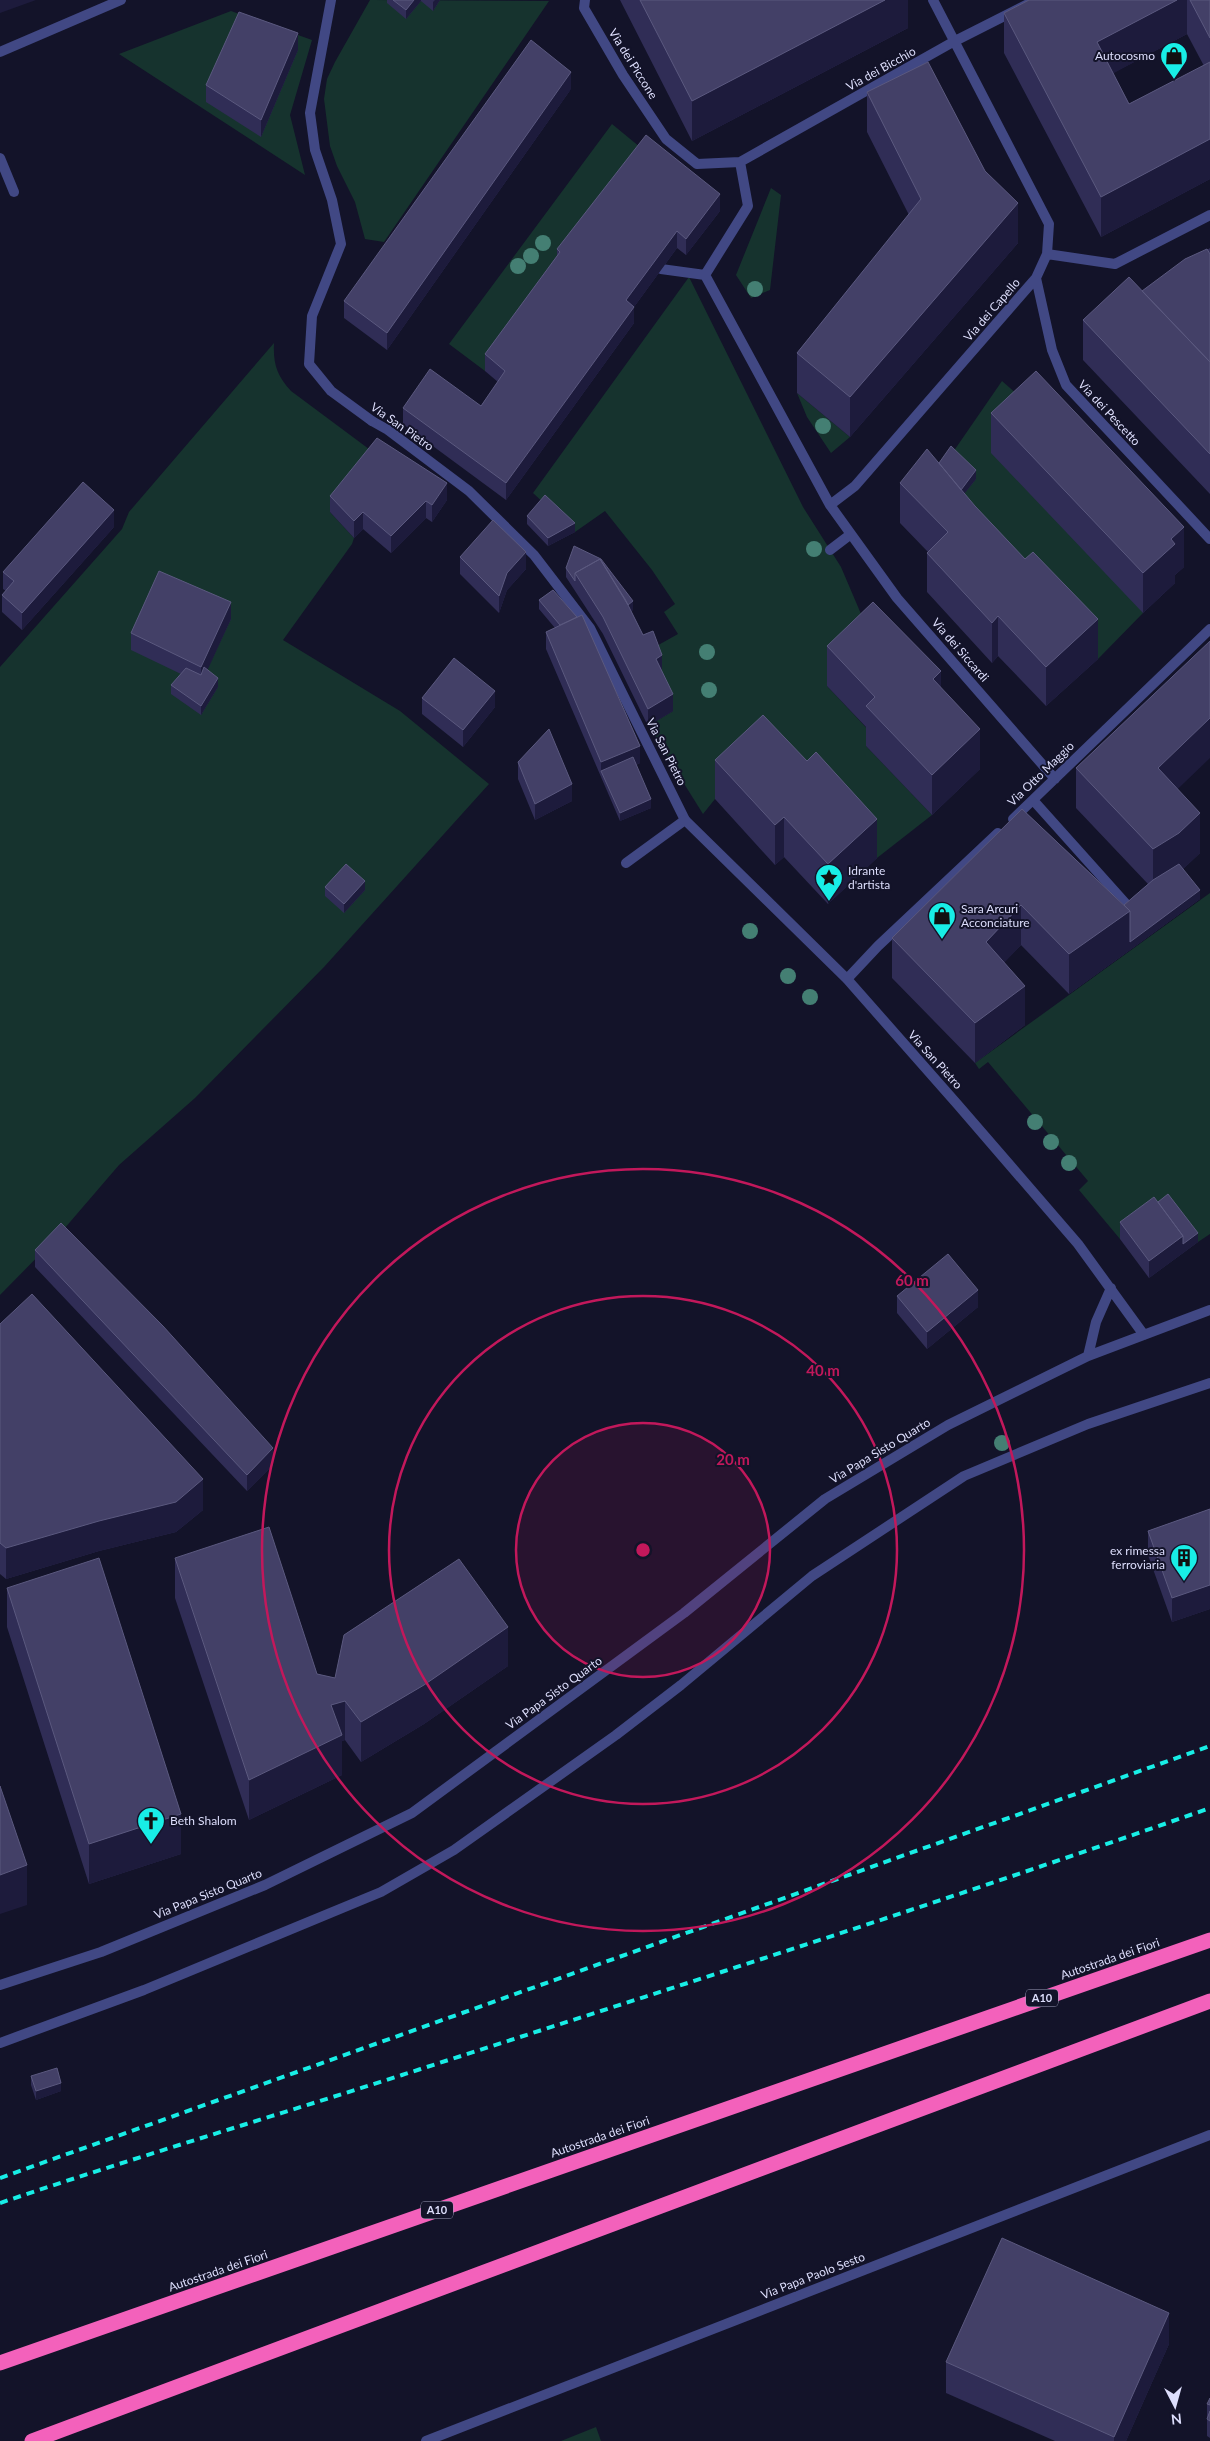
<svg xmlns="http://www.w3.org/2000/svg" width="1210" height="2441" font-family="Lato,sans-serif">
<rect width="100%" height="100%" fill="#131329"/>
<path fill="#16332e" d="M370 0 549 1 384 242 365 239 355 202 337 166 330 146 324 99 327 79 335 62Z
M231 11 312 40 290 115 305 175 119 54Z
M612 124 646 152 485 371 449 344Z
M771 188 781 195 770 290 751 298 736 275Z
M689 277 803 507 841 567 867 628 827 686 875 737 866 746 932 815 877 858 816 793 715 799 703 814 648 726 673 711 653 648 678 634 664 612 675 604 652 570 605 511 575 532 533 493Z
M274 343C273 364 277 376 291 391L377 455 330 512 354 538 352 544 283 640 400 711 489 784 324 967 195 1098 119 1165 58 1236 0 1295V667L122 529 129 512Z
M1002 381 1036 411 1143 613 1098 659 975 546 951 455Z
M797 393 850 437 831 453 807 417Z
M1210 893V1234L1198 1242 1168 1203 1120 1239 1079 1190 1088 1181 988 1062 979 1069 975 1063Z
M596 2427 601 2441H561Z"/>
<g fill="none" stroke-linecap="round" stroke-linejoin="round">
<path stroke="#414884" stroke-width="10" d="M372 421 388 430 469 491 534 555 590 628 685 820
M0 2043 144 1990 381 1892 454 1850 616 1735 681 1685 812 1576 964 1476 1088 1424 1210 1383"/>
<path stroke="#414884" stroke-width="10" d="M331 0 310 113 315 150 332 200 341 244 312 316 309 364 331 391 372 421
M585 0 584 8 623 75 666 139 697 164 740 162 953 42 1036 0
M0 52 121 0
M0 158 14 192
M1047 254 1115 264 1210 215
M661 269 705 275
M705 275 830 505 897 598 1055 779
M705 275 748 206 740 162
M1036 278 1052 350 1066 385 1210 539
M830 505 855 486 1036 278 1047 254 1049 224 933 0
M830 550 851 534
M1033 800 1127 905
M1013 819 1210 629
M626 863 685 820 847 979 958 1105 1078 1244 1144 1335
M847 979 878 946 998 833
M1088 1356 1096 1322 1111 1288
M0 1985 101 1952 265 1885 412 1813 684 1613 825 1499 948 1425 1088 1356 1210 1310
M426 2441 1210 2135"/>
<path stroke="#f361bb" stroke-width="15" d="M0 2363 1210 1940
M32 2441 1210 2001"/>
<path stroke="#18eee6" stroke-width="4" stroke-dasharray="8 6" stroke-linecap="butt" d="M0 2178 1210 1746
M0 2203C133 2158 268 2118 402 2075 672 1988 943 1902 1210 1808"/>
</g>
<g fill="#447f73">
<circle cx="543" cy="243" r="8"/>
<circle cx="531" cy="256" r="8"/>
<circle cx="518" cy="266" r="8"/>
<circle cx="755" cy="289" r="8"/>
<circle cx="823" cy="426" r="8"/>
<circle cx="814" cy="549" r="8"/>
<circle cx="707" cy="652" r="8"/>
<circle cx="709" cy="690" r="8"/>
<circle cx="750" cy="931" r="8"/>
<circle cx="788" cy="976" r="8"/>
<circle cx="810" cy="997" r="8"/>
<circle cx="1035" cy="1122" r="8"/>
<circle cx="1051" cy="1142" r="8"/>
<circle cx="1069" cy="1163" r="8"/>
<circle cx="1002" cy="1443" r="8"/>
</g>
<path fill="#302d56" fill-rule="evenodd" d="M387 0H440L433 11 421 1 406 19 387 3Z
M620 0H908V28L692 141Z
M1029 0H1210V179L1101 237 1004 53V13ZM1187 34 1204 66 1129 104 1113 73Z
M298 50 261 137 206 102V85Z
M571 89 387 350 344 318V301Z
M867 92 1018 243 850 437 797 393V353L909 215 867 132Z
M720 211 686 255 677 248 634 307V323L506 500 403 424V408L481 406 498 382 485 371V354L557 256V249Z
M1210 248V494L1083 360V320L1142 291Z
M991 413 1184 567 1175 575V583L1143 613 991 453Z
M939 463 976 479 964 494 1098 659 1046 706 998 656 992 663 927 592V553L928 552 900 523V483Z
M330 496 447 500 432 522 426 518 391 553 363 529 354 538 330 512Z
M527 516 575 532 548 546 527 524Z
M114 527 22 630 2 612V595L6 591 3 589V572Z
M460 557 526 569 507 590 499 613 460 574Z
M566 568 633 610 631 611 662 672 673 711 648 726 603 634 566 577Z
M553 590 640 763 636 765 651 808 620 821 546 649V632L555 628 539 609V600Z
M231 619 207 670 218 687 201 715 171 694V685L181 674 131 650V633Z
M827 646 941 688 980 769 932 815 866 746V727L827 686Z
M422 698 495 707 463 747 422 714Z
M715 760 877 858 828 904 784 857 775 865 715 799Z
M518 762 572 801 535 820 518 779Z
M1076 768 1177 789 1200 853 1183 869 1200 899 1130 950 1069 994 1021 945 1004 962 1025 1025 975 1063 892 978V938L1022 809 1124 905 1148 884 1076 808Z
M325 887 365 890 344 913 325 896Z
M1158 1202 1198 1242 1149 1278 1120 1239V1222Z
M35 1250 273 1465 247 1491 35 1267Z
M897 1296 978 1307 927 1349 897 1313Z
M0 1324 203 1510 176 1532 99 1551 6 1579 0 1574Z
M1210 1509V1609L1172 1622 1148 1555V1531Z
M175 1558 317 1674 335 1678 508 1666 424 1724 361 1762 345 1740 342 1741V1775L249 1820 175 1598Z
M7 1588 181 1854 89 1884 7 1627Z
M31 2076 61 2091 36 2100 31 2085Z
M1169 2344 1126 2441H1055L946 2393V2362Z
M1210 2398V2438L1207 2436V2404Z"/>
<path fill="#1d1b3c" d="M0 0H36L0 13Z
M414 0H421V1L406 19V10Z
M435 0H440L433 11V2Z
M885 0H908V28L692 141V101Z
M1177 0H1187V34L1097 82V42Z
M298 33V50L261 137V120Z
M571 72V89L387 350V333Z
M1210 139V179L1101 237V197Z
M720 194V211L686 255V239Z
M1018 203V243L850 437V397Z
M677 231V248L634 307V323L506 500V483L626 300Z
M976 470V479L953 508V499Z
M447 483V500L432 522V505Z
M426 501V518L391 553V536Z
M114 510V527L22 630V613Z
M363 512V529L354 538V521Z
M575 523V532L548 546V538Z
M1184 527V567L1175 575V583L1143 613V573L1171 539Z
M526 552V569L507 590 499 613V596L507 573Z
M633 601V610L625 616V608Z
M231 602V619L201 684V667Z
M998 616V656L992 663V623Z
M1098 619V659L1046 706V667Z
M662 655V672L656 659Z
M941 671V711L933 679Z
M218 678V687L201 715V706Z
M495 691V707L463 747V730Z
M673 694V711L648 726V709Z
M1210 718V758L1158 808V768Z
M980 729V769L932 815V775Z
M640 746V763L605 778 601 771V762Z
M572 784V801L535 820V804Z
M651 799V808L620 821V813Z
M1200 813V853L1179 873 1153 889V849Z
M784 817V857L775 865V825Z
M877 819V858L828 904V864Z
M365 881V890L344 913V904Z
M1200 890V899L1130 950 1069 994V954L1130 911Z
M1021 905V945L986 982V942Z
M1025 986V1025L975 1063V1023Z
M1198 1233V1242L1149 1278V1261L1183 1236Z
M978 1290V1307L927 1349V1332Z
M273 1448V1465L247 1491V1475Z
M203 1479V1510L176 1532 99 1551 6 1579V1548Z
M1210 1585V1609L1172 1622V1598Z
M508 1627V1666L424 1724 361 1762V1722Z
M345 1701V1740L342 1741V1775L249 1820V1780L331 1705Z
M181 1814V1854L89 1884V1844Z
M27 1865V1905L0 1914V1875Z
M61 2083V2091L36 2100V2091Z
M1169 2313V2344L1126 2441H1114V2437Z"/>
<path fill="#434067" stroke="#5b597f" d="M393 0H414L406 10Z
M640 0H885L692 101Z
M1029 0H1177L1097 42 1129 104 1210 62V139L1101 197 1004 13Z
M1190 0H1210V38Z
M239 12 298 33 261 120 206 85Z
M531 40 571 72 387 333 344 301Z
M928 62 985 171 1018 203 850 397 797 353 921 199 867 92Z
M646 135 720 194 686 239 677 231 626 300 634 307 506 483 403 408 430 369 481 406 505 371 485 354 560 252 557 249Z
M1207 249 1210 254V362L1142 291 1185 259Z
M1129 277 1210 362V454L1083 320Z
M1036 371 1184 527 1171 539 1175 544 1143 573 991 413Z
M377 438 447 483 432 505 426 501 391 536 363 512 354 521 330 496Z
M951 446 976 470 961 490 939 463Z
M927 449 975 506 1025 559 1033 552 1098 619 1046 667 998 616 992 623 927 553 948 532 900 483Z
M83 482 114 510 22 613 2 595 14 581 3 572Z
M545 495 575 523 548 538 527 516Z
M493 520 526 552 507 573 499 596 460 557Z
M574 546 601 559 633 601 628 605 600 559 575 573V581L566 568Z
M600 559 625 599 643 635 653 631 662 655 656 659 673 694 648 709 603 617 575 573Z
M159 571 231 602 201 667 131 633Z
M553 590 577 617 560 625 539 600Z
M873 602 941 671 933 679 980 729 932 775 866 706 875 697 827 646Z
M582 615 640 746 601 762 546 632Z
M1210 641V718L1158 768 1200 813 1179 833 1153 849 1076 768Z
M454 658 495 691 463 730 422 698Z
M204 667 218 678 201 706 171 685 186 668 201 675Z
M763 715 807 761 816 752 877 819 828 864 784 817 775 825 715 760Z
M549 729 572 784 535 804 518 762Z
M633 757 651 799 620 813 601 771Z
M1022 809 1130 911 1069 954 1021 905 986 942 1025 986 975 1023 892 938Z
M346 864 365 881 344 904 325 887Z
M1179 864 1200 890 1130 942V911L1124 905 1153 880Z
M1168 1194 1198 1233 1183 1244V1236L1158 1202Z
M1154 1197 1183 1236 1149 1261 1120 1222Z
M61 1223 163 1326 273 1448 247 1475 35 1250Z
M948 1254 978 1290 927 1332 897 1296Z
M32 1294 203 1479 176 1502 99 1521 6 1548 0 1543V1324Z
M1210 1509V1585L1172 1598 1148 1531Z
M269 1527 317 1674 335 1678 344 1635 459 1559 508 1627 424 1685 361 1722 345 1701 331 1705 342 1735 249 1780 175 1558Z
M99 1558 181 1814 89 1844 7 1588Z
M0 1786 27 1865 0 1875Z
M57 2068 61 2083 36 2091 31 2076Z
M1002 2238 1169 2313 1114 2437 946 2362Z
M1210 2398V2405L1207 2404Z
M1210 2411V2421L1207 2419Z"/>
<circle cx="643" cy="1550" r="127" fill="#c2185b" fill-opacity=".12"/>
<g fill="none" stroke="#c2185b" stroke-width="2.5">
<circle cx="643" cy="1550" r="127"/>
<circle cx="643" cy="1550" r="254"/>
<circle cx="643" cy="1550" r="381"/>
</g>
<defs>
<symbol id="shop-pin" viewBox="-11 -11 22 30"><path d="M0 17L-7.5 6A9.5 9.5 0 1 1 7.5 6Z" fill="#18eee6" stroke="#131329"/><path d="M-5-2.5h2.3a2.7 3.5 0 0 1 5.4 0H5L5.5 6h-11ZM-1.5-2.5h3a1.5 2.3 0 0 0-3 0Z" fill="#111"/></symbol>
<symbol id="sight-pin" viewBox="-11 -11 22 30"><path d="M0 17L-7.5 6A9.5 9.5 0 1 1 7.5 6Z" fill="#18eee6" stroke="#131329"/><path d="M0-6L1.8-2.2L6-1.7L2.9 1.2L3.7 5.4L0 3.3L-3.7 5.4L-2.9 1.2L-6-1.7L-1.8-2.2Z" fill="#111"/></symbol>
<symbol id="building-pin" viewBox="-11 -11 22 30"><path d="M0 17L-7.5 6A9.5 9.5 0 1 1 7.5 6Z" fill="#18eee6" stroke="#131329"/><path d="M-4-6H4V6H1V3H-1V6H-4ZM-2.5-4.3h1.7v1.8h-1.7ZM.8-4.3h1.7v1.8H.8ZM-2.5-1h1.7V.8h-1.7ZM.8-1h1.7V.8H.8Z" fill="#111"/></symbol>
<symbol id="church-pin" viewBox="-11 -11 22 30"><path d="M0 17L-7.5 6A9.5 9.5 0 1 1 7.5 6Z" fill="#18eee6" stroke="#131329"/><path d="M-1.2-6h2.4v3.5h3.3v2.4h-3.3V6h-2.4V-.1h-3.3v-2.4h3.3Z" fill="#111"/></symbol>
</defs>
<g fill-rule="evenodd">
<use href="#shop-pin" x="1158" y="40" width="32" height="43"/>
<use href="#sight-pin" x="813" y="862" width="32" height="43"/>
<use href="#shop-pin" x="926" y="900" width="32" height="43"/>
<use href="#building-pin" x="1168" y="1542" width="32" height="43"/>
<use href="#church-pin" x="135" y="1805" width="32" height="43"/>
</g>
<g text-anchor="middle" stroke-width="4" stroke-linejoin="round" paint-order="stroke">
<g fill="#131329" stroke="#a0a1bd" stroke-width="1">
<rect x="1026" y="1989.5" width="32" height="17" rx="4"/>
<rect x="421" y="2201.5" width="32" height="17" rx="4"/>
</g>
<g font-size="11" font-weight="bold" fill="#dddefc">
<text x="1042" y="2002">A10</text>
<text x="437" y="2214">A10</text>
</g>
<g font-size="12" fill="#dddefc" stroke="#131329" text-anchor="start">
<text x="1155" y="60" text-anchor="end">Autocosmo</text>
<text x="848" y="875">Idrante<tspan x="848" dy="14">d'artista</tspan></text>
<text x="961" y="913">Sara Arcuri<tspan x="961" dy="14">Acconciature</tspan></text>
<text x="1165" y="1555" text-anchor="end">ex rimessa<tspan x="1165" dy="14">ferroviaria</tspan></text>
<text x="170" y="1825">Beth Shalom</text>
</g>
<g font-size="12" fill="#dddefc" stroke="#131329">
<text transform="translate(633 64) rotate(58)" y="4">Via dei Piccone</text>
<text transform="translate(881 69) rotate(-29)" y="4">Via dei Bicchio</text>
<text transform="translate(992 310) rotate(-49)" y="4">Via dei Capello</text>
<text transform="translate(1109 413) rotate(47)" y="4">Via dei Pescetto</text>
<text transform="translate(402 427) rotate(35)" y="4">Via San Pietro</text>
<text transform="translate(960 650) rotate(49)" y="4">Via dei Siccardi</text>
<text transform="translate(666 752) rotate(63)" y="4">Via San Pietro</text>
<text transform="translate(1041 774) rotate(-44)" y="4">Via Otto Maggio</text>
<text transform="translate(935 1060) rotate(48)" y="4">Via San Pietro</text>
<text transform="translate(880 1451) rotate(-31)" y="4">Via Papa Sisto Quarto</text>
<text transform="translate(554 1693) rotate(-36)" y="4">Via Papa Sisto Quarto</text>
<text transform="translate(208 1894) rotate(-22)" y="4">Via Papa Sisto Quarto</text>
<text transform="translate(1110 1959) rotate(-19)" y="4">Autostrada dei Fiori</text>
<text transform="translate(600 2137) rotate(-19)" y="4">Autostrada dei Fiori</text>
<text transform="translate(218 2271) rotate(-19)" y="4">Autostrada dei Fiori</text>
<text transform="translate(813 2276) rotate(-21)" y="4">Via Papa Paolo Sesto</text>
</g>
</g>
<circle cx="643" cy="1550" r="8" fill="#c2185b" stroke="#131329" stroke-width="2.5"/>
<g font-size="15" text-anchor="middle" font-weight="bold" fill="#c2185b" stroke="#131329" stroke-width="4" stroke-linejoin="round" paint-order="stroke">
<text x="912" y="1286">60 m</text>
<text x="823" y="1376">40 m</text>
<text x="733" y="1465">20 m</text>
</g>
<g transform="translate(1175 2406) rotate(174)" stroke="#131329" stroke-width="4" paint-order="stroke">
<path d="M0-4L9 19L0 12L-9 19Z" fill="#dddefc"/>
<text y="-8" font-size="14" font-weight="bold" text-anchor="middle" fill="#dddefc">N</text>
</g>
</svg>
